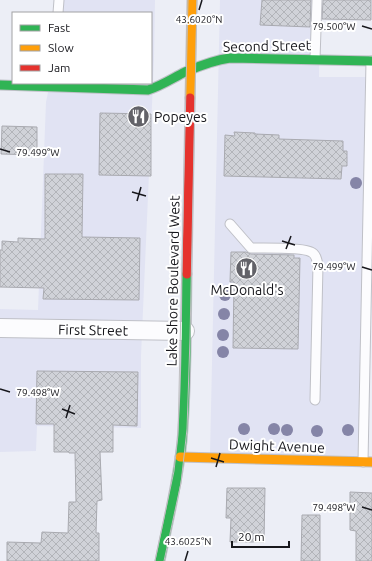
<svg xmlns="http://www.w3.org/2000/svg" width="372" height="561" font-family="Ubuntu,sans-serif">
<defs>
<pattern id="building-cross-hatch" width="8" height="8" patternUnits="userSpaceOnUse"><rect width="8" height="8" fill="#d0d2d8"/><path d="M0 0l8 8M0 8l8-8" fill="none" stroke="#b2b4b9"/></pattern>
</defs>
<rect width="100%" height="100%" fill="#eceef6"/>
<path fill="#e1e3f3" d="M57 0H155L154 59 141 356V428L37 426 36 451 0 452V309L38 310 46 102 50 83H151V13H56Z
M220 0H320L319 77H371L363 456 210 454Z"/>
<path fill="url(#building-cross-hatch)" stroke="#a9aab0" d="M262 0H311L310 27 260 25Z
M323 0H371V20L322 19Z
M100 113 151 114V176L99 175Z
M2 126 37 127V155L1 154Z
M234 132 255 133V134L279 135V139L343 141V151H347V166H342L341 179 224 176 225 135 235 136Z
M45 174H83L82 237 140 238 139 300 43 299 44 288 0 287V250H2V241L18 242V238L45 239Z
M231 252H246L251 254 294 255V258H300L298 349 233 348 234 282H230Z
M37 371 138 372 137 426 113 425V452H100L102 500 97 501 96 533H99V561H7V542L41 543 42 532 68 533 69 502H76L75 453H69V452H54V424H36Z
M227 488H265L264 542H230L231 518H226Z
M350 492 372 493V561H356V531L350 530Z
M302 515H320V561H301Z"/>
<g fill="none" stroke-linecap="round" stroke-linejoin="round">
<defs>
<path id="lane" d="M58 13 59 0
M315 59 317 0
M230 224 251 248C263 248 303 247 311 252 316 254 317 260 318 265L315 400
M363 462 371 61"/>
<path id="street" d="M0 328 185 331"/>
<path id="fast" d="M0 85 148 90C161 86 173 78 185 72 199 66 215 60 230 58L372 61
M160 561C168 521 178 482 182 441 187 386 186 330 187 274"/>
<path id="slow" d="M190 98 192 0
M180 457 372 462"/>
<path id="jam" d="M187 274 190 98"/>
</defs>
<use href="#lane" stroke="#bfc0c7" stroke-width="11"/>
<use href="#street" stroke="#bfc0c7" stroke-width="20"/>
<use href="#fast" stroke="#bfc0c7" stroke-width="11"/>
<use href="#slow" stroke="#bfc0c7" stroke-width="11"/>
<use href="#jam" stroke="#bfc0c7" stroke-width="11"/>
<use href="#lane" stroke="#fcfcfe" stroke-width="9"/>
<use href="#street" stroke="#fcfcfe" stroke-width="18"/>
<use href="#fast" stroke="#30b455" stroke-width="9"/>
<use href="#slow" stroke="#ff9f0a" stroke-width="9"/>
<use href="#jam" stroke="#e5322d" stroke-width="9"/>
<path stroke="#bfbfc1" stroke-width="1" d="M155 561 174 471 178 435 188 0
M164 561 181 483 187 429 190 338 197 0"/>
</g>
<g fill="#8585a7">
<circle cx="356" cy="183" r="6"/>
<circle cx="225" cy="295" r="6"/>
<circle cx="224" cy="314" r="6"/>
<circle cx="223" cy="335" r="6"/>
<circle cx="223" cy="352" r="6"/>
<circle cx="244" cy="429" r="6"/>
<circle cx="274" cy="429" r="6"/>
<circle cx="287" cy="430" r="6"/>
<circle cx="348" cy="430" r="6"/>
<circle cx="317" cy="431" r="6"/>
</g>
<path fill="none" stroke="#17171c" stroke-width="1.5" d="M199 10 202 0M362 26 372 29M0 149 10 152M132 192 146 196M137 201 141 187M282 241 295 245M286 249 291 236M362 267 372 270M0 389 10 392M62 409 75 414M66 418 70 405M211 458 224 462M216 467 220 453M362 507 372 510M185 561 188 551"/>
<defs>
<symbol id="restaurant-disc" viewBox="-11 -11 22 22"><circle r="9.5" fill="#626268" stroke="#fff"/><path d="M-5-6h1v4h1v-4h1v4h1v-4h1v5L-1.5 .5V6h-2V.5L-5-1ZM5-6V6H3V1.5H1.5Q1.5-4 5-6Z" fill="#fff"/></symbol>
</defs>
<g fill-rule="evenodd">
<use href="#restaurant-disc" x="126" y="104" width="25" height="25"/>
<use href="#restaurant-disc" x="234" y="256" width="25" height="25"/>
</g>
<g text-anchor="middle" stroke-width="4" stroke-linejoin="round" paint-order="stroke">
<g font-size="14" fill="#17171c" stroke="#fff">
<text transform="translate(267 46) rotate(-1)" y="5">Second Street</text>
<text transform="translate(173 281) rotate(-89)" y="5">Lake Shore Boulevard West</text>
<text transform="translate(93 330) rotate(1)" y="5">First Street</text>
<text transform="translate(277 446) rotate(2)" y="5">Dwight Avenue</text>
</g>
<g font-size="14" fill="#17171c" stroke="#fff" text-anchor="start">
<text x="154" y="122">Popeyes</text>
<text x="247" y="295" text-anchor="middle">McDonald's</text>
</g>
</g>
<g font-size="10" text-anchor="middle" fill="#17171c" stroke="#fff" stroke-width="4" stroke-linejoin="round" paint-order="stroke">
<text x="199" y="23">43.6020°N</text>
<text x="334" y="30">79.500°W</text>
<text x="38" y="156">79.499°W</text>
<text x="334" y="270">79.499°W</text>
<text x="38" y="396">79.498°W</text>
<text x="334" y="511">79.498°W</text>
<text x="188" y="545">43.6025°N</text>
</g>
<rect x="12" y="12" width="140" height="72" fill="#ffffff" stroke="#a2a2a4"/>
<rect x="20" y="25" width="20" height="6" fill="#30b455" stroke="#a2a2a4"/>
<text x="48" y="32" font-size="12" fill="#17171c">Fast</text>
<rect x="20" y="45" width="20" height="6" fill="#ff9f0a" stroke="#a2a2a4"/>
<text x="48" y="52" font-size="12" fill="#17171c">Slow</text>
<rect x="20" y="65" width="20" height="6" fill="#e5322d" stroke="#a2a2a4"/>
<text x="48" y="72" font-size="12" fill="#17171c">Jam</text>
<path d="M232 541v6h57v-6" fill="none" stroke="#17171c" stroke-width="2"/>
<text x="238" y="541" font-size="12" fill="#17171c" stroke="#ffffff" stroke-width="3" paint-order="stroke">20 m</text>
</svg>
